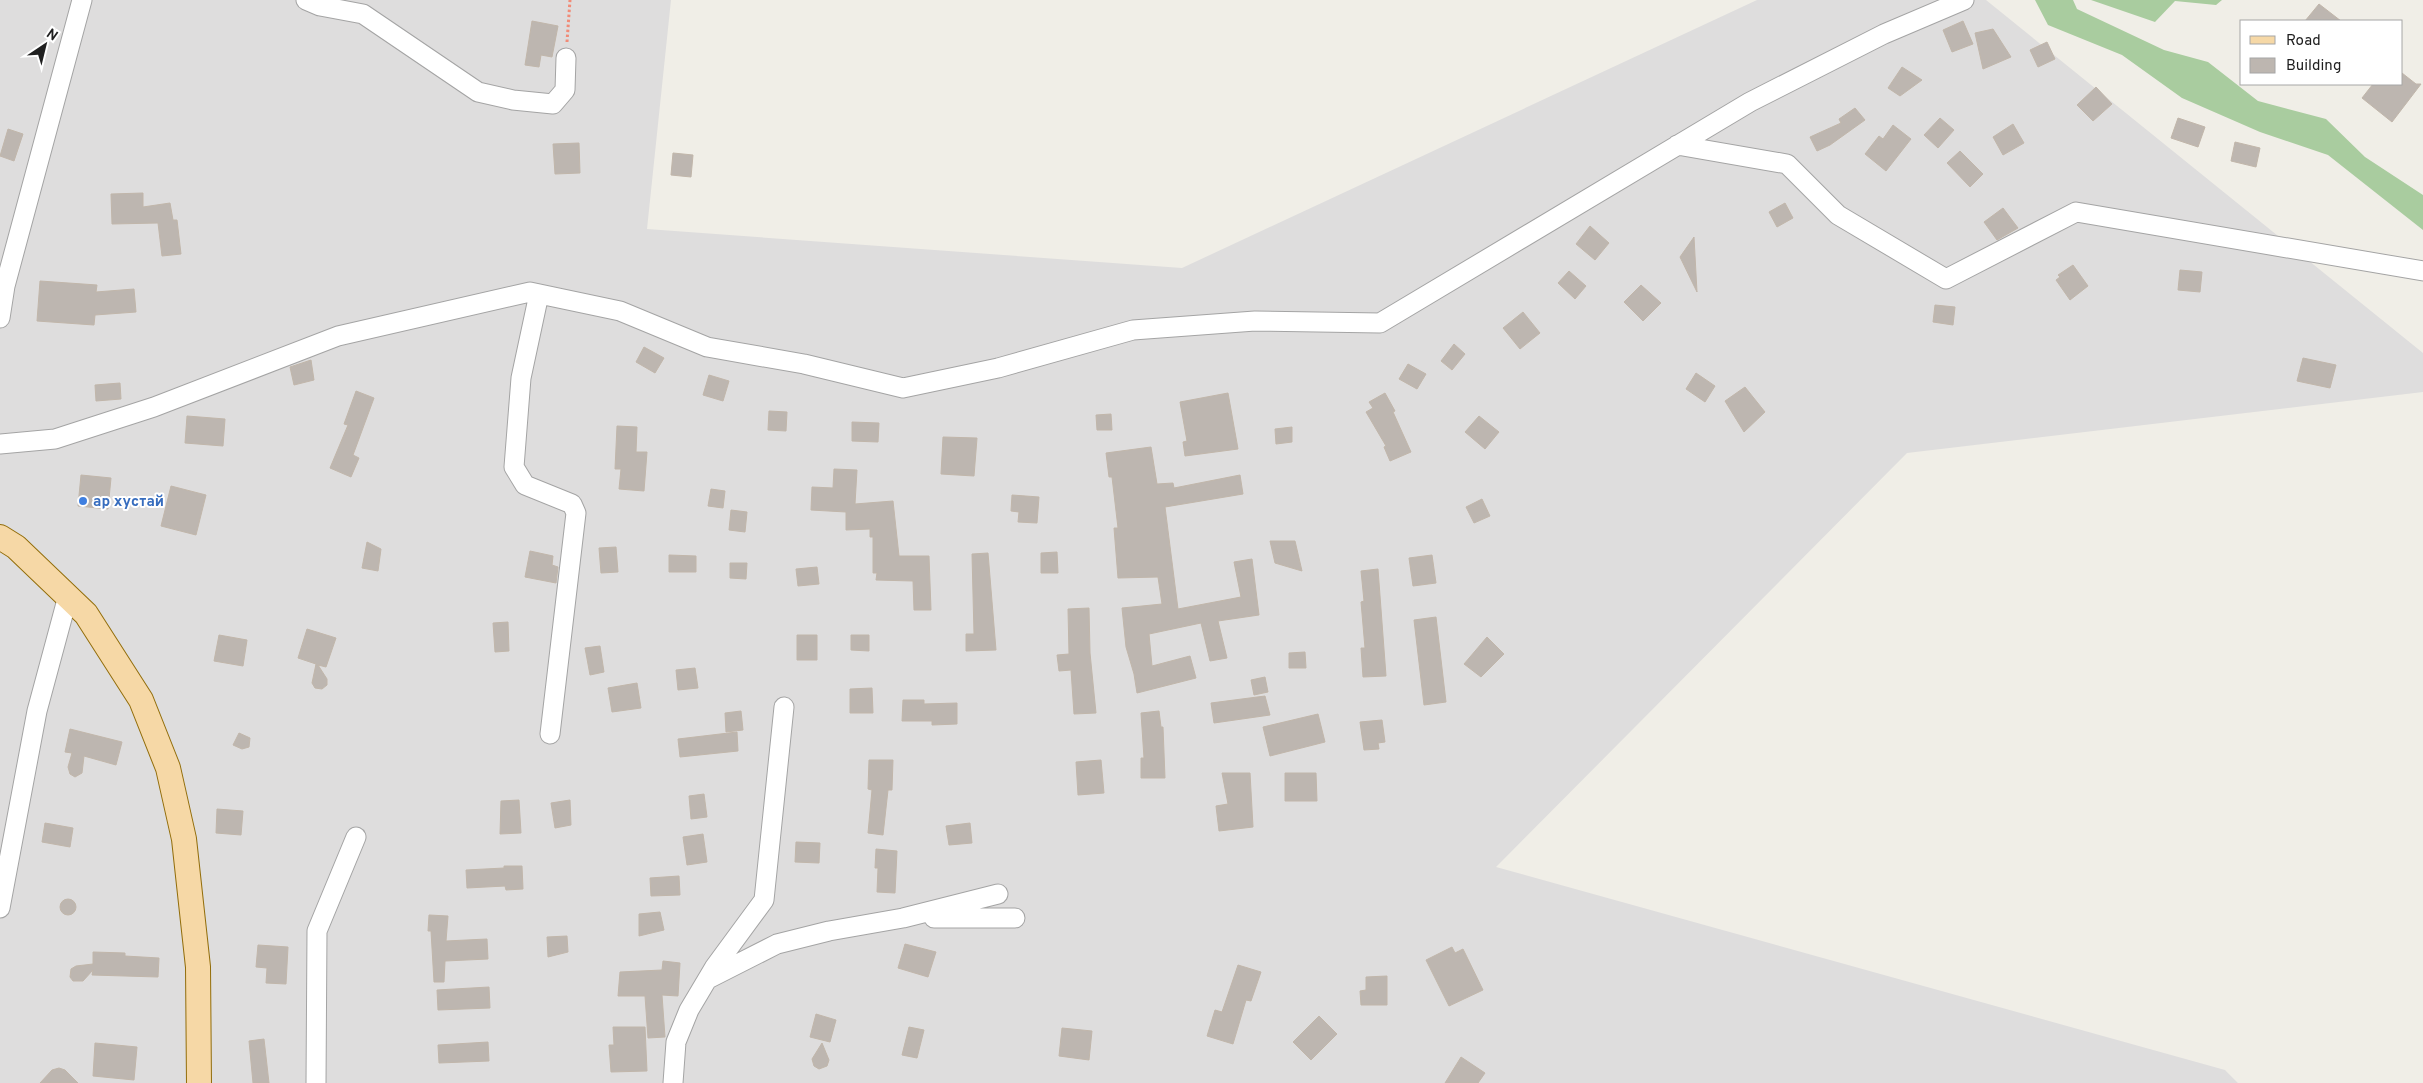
<svg xmlns="http://www.w3.org/2000/svg" width="2423" height="1083" font-family="Overpass,sans-serif">
<rect width="100%" height="100%" fill="#f0eee7"/>
<path fill="#dedddd" d="M0 0H671L647 229 1182 268 1757 0H1986L2423 353V392L1907 453 1496 867 2225 1070 2238 1083H0Z"/>
<path fill="#a9cc9f" d="M2035 0H2073L2077 9 2164 50 2208 62 2258 101 2326 119 2365 157 2423 195V230L2328 155 2260 132 2182 98 2122 55 2048 25Z
M2091 0H2222L2216 5 2175 1 2155 22Z"/>
<path fill="#bdb6b0" stroke="#c1b6aa" d="M2319 4 2341 21H2305Z
M532 21 558 26 552 57 541 55 539 67 525 65Z
M1963 21 1973 44 1952 52 1943 30Z
M1993 29 2011 57 1983 69 1975 33Z
M2047 42 2055 59 2038 67 2030 50Z
M1902 67 1922 80 1900 96 1888 88Z
M2402 73 2416 84H2421L2392 122 2362 98 2373 84H2402Z
M2096 87 2112 104 2093 121 2077 105Z
M1855 108 1865 120 1830 145 1817 151 1810 137 1841 123 1839 119Z
M1940 118 1954 130 1938 148 1924 135Z
M2178 118 2205 127 2198 147 2171 138Z
M2013 124 2024 143 2003 155 1993 137Z
M1893 125 1911 139 1886 171 1865 154 1879 136 1883 139Z
M8 129 23 134 14 161 0 156Z
M2235 142 2260 148 2256 167 2231 161Z
M579 143 580 173 555 174 553 144Z
M1960 151 1983 174 1970 187 1947 163Z
M673 153 693 155 691 177 671 175Z
M143 193V207L170 203 173 220H177L181 254 162 256 158 223 112 224 111 194Z
M1785 203 1793 218 1777 227 1769 212Z
M2003 208 2018 228 1997 240 1984 222Z
M1590 226 1609 243 1595 260 1576 244Z
M1694 237 1697 292 1680 257Z
M2073 265 2088 286 2070 300 2056 280 2060 277 2058 275Z
M2180 270 2202 272 2200 292 2178 290Z
M1569 271 1586 286 1575 299 1558 283Z
M40 281 97 285 96 292 134 289 136 312 95 315 94 325 37 321Z
M1641 285 1661 303 1643 321 1624 302Z
M1935 305 1955 307 1953 325 1933 322Z
M1523 312 1540 333 1520 349 1503 328Z
M1454 344 1465 354 1452 370 1441 361Z
M644 347 664 358 655 373 636 362Z
M2303 358 2336 365 2330 388 2297 381Z
M311 360 314 380 294 385 290 367Z
M1408 364 1426 374 1417 389 1399 379Z
M1696 373 1715 386 1705 402 1686 389Z
M709 375 729 381 723 401 703 395Z
M120 383 121 399 96 401 95 385Z
M1745 387 1765 412 1744 432 1725 401Z
M356 391 374 398 353 455 359 458 351 477 330 468 348 425 344 424Z
M1228 393 1238 449 1185 456 1183 442 1187 441 1180 402Z
M1385 393 1395 411 1393 412 1411 452 1390 461 1384 447 1386 446 1366 412 1373 408 1369 402Z
M769 411 787 412 786 431 768 430Z
M1111 414 1112 430H1097L1096 415Z
M187 416 225 419 223 446 185 443Z
M1479 416 1499 432 1485 449 1465 432Z
M852 422 879 423 878 442 852 441Z
M617 426 637 427 636 452H647L644 491 619 489 621 469H615Z
M1292 427V442L1276 444 1275 429Z
M943 437 977 438 974 476 941 474Z
M1151 447 1157 484 1173 483 1174 488 1240 475 1243 494 1165 507 1178 609 1241 597 1234 562 1252 559 1259 615 1218 621 1227 658 1210 661 1201 623 1149 634 1152 666 1190 656 1196 678 1137 693 1134 674 1126 647 1122 608 1162 604 1158 577 1118 578 1114 528H1118L1112 477H1109L1106 453Z
M834 469 857 470 855 504 893 501 899 556H929L931 610H914L913 581 876 580 877 573H873V537H870V529L846 530V512L811 510 812 487 833 488Z
M81 475 111 478 108 509 78 506Z
M171 486 206 495 196 535 161 526Z
M711 489 725 491 723 508 708 506Z
M1012 495 1039 497 1037 523 1018 522 1019 512 1011 511Z
M1482 499 1490 516 1474 523 1466 507Z
M731 510 747 512 745 532 729 530Z
M1270 541H1295L1302 571 1275 563Z
M367 542 381 549 378 571 362 568Z
M616 547 618 572 601 573 599 548Z
M530 551 553 556 552 565 558 567 556 583 525 577Z
M1057 552 1058 573H1041V553Z
M988 553 996 650 966 651V634H974L972 554Z
M669 555 696 556V572H669Z
M1432 555 1436 583 1413 586 1409 558Z
M730 563H747L746 579 730 578Z
M817 567 819 584 798 586 796 569Z
M1378 569 1386 676 1363 677 1361 648H1365L1361 602 1364 601 1361 571Z
M1089 608 1090 653 1096 713 1074 714 1071 670 1059 671 1057 655 1069 654 1068 609Z
M1436 617 1446 702 1424 705 1414 620Z
M508 622 509 651 495 652 493 623Z
M307 629 336 638 326 667 318 665 327 679V685L322 689 315 688 312 683 316 664 298 658Z
M219 635 247 640 243 666 214 661Z
M797 635H817V660H797Z
M851 635H869V651L851 650Z
M1487 637 1504 654 1481 677 1464 664Z
M600 646 604 672 590 675 585 648Z
M1305 652 1306 668H1289V653Z
M695 668 698 688 678 690 676 670Z
M1265 677 1268 692 1254 695 1251 680Z
M637 683 641 708 612 712 608 688Z
M872 688 873 713H850V689Z
M1265 696 1270 715 1214 723 1211 703Z
M903 700H924V704L957 703V724L932 725V721H902Z
M741 711 743 730 726 732 725 713Z
M1159 711 1161 727H1163L1165 778H1141V758H1144L1141 713Z
M1318 714 1325 742 1270 756 1263 727Z
M1382 720 1385 742 1378 743 1379 749 1364 750 1360 722Z
M70 729 122 742 116 765 84 756 82 773 75 777 70 774 68 767 72 753 65 752Z
M737 732 738 751 680 757 678 739Z
M239 733 250 738 249 747 242 749 233 745Z
M869 760H893L892 790H888L883 835 868 833 872 790 868 789Z
M1101 760 1104 793 1078 795 1076 762Z
M1222 773H1250L1253 827 1219 831 1216 806 1228 804Z
M1285 773H1316L1317 801H1285Z
M704 794 707 817 691 819 689 796Z
M519 800 521 833 500 834 501 801Z
M570 800 571 825 555 828 551 803Z
M217 809 243 811 241 835 216 833Z
M45 823 73 828 70 847 42 842Z
M970 823 972 843 949 845 946 826Z
M703 834 707 862 687 865 683 837Z
M796 842 820 843 819 863 795 862Z
M876 849 897 851 895 893 877 892 878 868H875Z
M504 866H522L523 889 506 890 505 886 467 888 466 870 504 868Z
M679 876 680 895 651 896 650 878Z
M60 907a8 8 0 1 1 16 0a8 8 0 1 1-16 0Z
M660 912 664 930 639 936V914Z
M429 915 448 916 446 941 487 939 488 959 445 961 444 982H434L431 931H428Z
M567 936 568 952 548 957 547 937Z
M905 944 936 952 928 977 898 968Z
M258 945 288 947 286 984 266 983 267 968 256 967Z
M1452 947 1455 953 1463 949 1483 990 1449 1006 1426 960Z
M93 952 125 953V956L159 958 158 977 92 975 93 970 83 981H73L70 977 71 969 76 966 93 964Z
M663 961 680 963 678 996 662 995 665 1037 648 1038 645 996H618L620 972 662 970Z
M1238 965 1261 972 1251 1001 1246 1000 1233 1044 1207 1036 1215 1010 1222 1012Z
M1387 976V1005H1361L1360 991 1366 990V977Z
M489 987 490 1008 438 1010 437 990Z
M816 1014 836 1020 830 1042 810 1037Z
M1319 1016 1337 1034 1311 1060 1293 1042Z
M613 1027H645L647 1071 611 1072 609 1045H614Z
M909 1027 924 1030 917 1058 902 1055Z
M1062 1028 1092 1031 1089 1060 1059 1056Z
M264 1039 269 1083H253L249 1041Z
M488 1042 489 1061 439 1063 438 1045Z
M95 1043 137 1047 134 1080 93 1076Z
M822 1043 829 1060 827 1066 819 1069 814 1066 812 1059Z
M1461 1057 1485 1073 1478 1083H1445Z
M59 1068 65 1070 78 1083H40L52 1070Z"/>
<g fill="none" stroke-linecap="round" stroke-linejoin="round">
<defs>
<path id="minor" d="M306 0 320 6 363 14 478 92 513 100 553 104 565 90 566 58
M1677 145 1787 164 1838 215 1946 279 2076 212 2423 271
M539 294 521 378 514 467 525 485 572 504 576 513 550 734
M0 318 5 286 82 0
M0 444 55 439 154 407 338 336 530 292 620 311 707 347 804 364 903 388 998 368 1133 330 1255 321 1380 323 1750 102 1884 34 1964 0
M0 908 37 711 68 596
M934 918H1015
M708 979 777 944 829 931 903 918 998 894
M316 1083 317 931 356 837
M673 1083 676 1042 689 1010 714 968 764 900 784 707"/>
<path id="major" d="M0 537 16 547 86 614 141 700 168 768 184 839 198 967 199 1083"/>
</defs>
<use href="#minor" stroke="#a4a4a4" stroke-width="21"/>
<use href="#major" stroke="#926d0a" stroke-width="26"/>
<path stroke="#f18b77" stroke-width="3" stroke-dasharray="2.5 2.5" stroke-linecap="butt" d="M567 42 570 0"/>
<use href="#minor" stroke="#fff" stroke-width="19"/>
<use href="#major" stroke="#f6d8a6" stroke-width="24"/>
</g>
<circle fill="#3f7fe0" stroke="#fff" stroke-width="2" cx="83" cy="501" r="5"/>
<g text-anchor="middle" stroke-width="4" stroke-linejoin="round" paint-order="stroke">
<g font-size="15" font-weight="bold" fill="#366cbe" stroke="#fff" text-anchor="start">
<text x="93" y="506">ар хустай</text>
</g>
</g>
<rect x="2240" y="20" width="162" height="65" fill="#ffffff" stroke="#a6a6a6"/>
<rect x="2250" y="36" width="25" height="8" fill="#f6d8a6" stroke="#a6a6a6"/>
<text x="2286" y="45" font-size="15" fill="#202020">Road</text>
<rect x="2250" y="58" width="25" height="15" fill="#bdb6b0" stroke="#a6a6a6"/>
<text x="2286" y="70" font-size="15" fill="#202020">Building</text>
<g transform="translate(45 45) rotate(35)" stroke="#ffffff" stroke-width="4" paint-order="stroke">
<path d="M0-4L9 19L0 12L-9 19Z" fill="#202020"/>
<text y="-8" font-size="14" font-weight="bold" text-anchor="middle" fill="#202020">N</text>
</g>
</svg>
